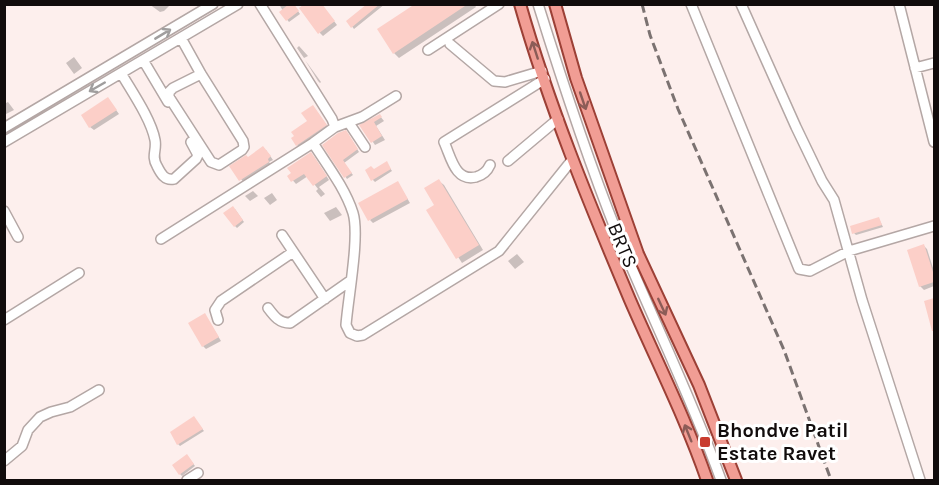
<svg xmlns="http://www.w3.org/2000/svg" width="939" height="485" font-family="Karla,sans-serif">
<rect width="100%" height="100%" fill="#fdefed"/>
<path fill="#0003" d="M149 4H171L164 11 160 12Z
M279 4H293L300 14 289 22 281 12 283 11Z
M321 4 337 25 323 36 320 33Z
M369 4H385L354 29 348 21Z
M418 4H474L476 7 399 58 394 53Z
M299 46 308 56 304 58 297 48Z
M74 57 82 68 74 74 66 63Z
M305 60 321 82 320 83 318 81Z
M108 99 119 114 94 130 90 127Z
M8 102 14 110 4 115V104Z
M315 109 328 127 299 147 297 145Z
M380 116 384 121 376 126 385 140 375 145 362 126Z
M348 134 359 152 344 163 353 175 347 179 324 145Z
M266 150 273 160 269 162 271 165 244 183 232 167Z
M314 157 329 180 319 187 325 194 321 197 316 191 318 189 308 176 296 184 289 176Z
M388 165 392 171 375 182 373 180 374 171Z
M439 181 444 185 483 250 462 263 428 210 436 206Z
M398 183 410 203 373 223 370 220Z
M253 191 258 196 250 201 245 196Z
M272 193 277 200 270 205 264 198Z
M336 207 342 215 330 221 324 213Z
M235 209 244 222 237 228 235 226Z
M879 219 883 227 856 235 854 233Z
M924 246 927 249 934 271V286L924 290 920 286Z
M517 254 524 262 515 269 508 261Z
M205 315 221 341 206 349 203 346Z
M195 420 204 431 180 446 178 444Z
M189 458 195 466 182 476 180 474Z"/>
<path fill="#fccfc8" d="M289 4H294L299 11 286 21 279 12Z
M304 4H322L335 21 318 34 299 8Z
M367 4H380L351 28 346 21Z
M415 4H468L393 54 377 29Z
M108 97 117 110 89 128 81 115Z
M313 105 327 125 296 146 291 138 294 136 291 132 307 121 301 113Z
M380 114 382 117 374 122 382 136 371 143 359 125Z
M346 130 358 149 343 160 352 173 344 178 322 145 338 133Z
M263 146 271 156 268 159 269 162 239 181 229 166 246 155 248 157Z
M311 152 327 176 313 186 304 174 291 182 287 176 291 173 287 168Z
M387 161 391 169 371 181 365 170 371 166 374 169Z
M439 179 479 245 456 259 426 210 434 205 424 188Z
M398 181 408 199 368 221 358 203Z
M233 206 243 220 234 227 223 213Z
M879 217 882 225 852 234 850 226Z
M924 244 934 275V282L919 287 907 250Z
M934 298V331H932L924 301Z
M205 313 219 337 202 347 188 323Z
M194 416 203 429 177 445 170 432Z
M187 454 194 464 179 475 172 465Z"/>
<g fill="none" stroke-linecap="round" stroke-linejoin="round">
<defs>
<path id="minor" d="M538 4C562 81 587 158 617 233 651 316 691 396 721 480
M691 4 799 269 810 271 849 251 934 226
M741 4 796 127 822 181 834 200 862 300 920 480
M899 4 934 142
M181 38 201 74 243 141 244 147 242 150 219 165 211 162 169 97V92L173 88 201 74
M450 44 494 81 505 82 542 71
M428 50 499 4
M143 60 168 102
M915 68 934 63
M121 73C132 92 151 119 155 140 157 150 151 156 157 166 161 174 165 181 174 179L196 159 198 155 191 142
M349 123 365 147
M335 127 362 117 396 96
M4 128 213 4
M4 142 238 4
M313 143C327 165 345 188 353 213 360 236 348 298 346 325L350 333 357 336 363 335 499 251 572 160
M508 161 558 119
M490 165C487 172 483 175 476 177 455 182 451 157 444 142L545 79
M4 211 18 237
M282 235 325 299
M161 239 313 143 335 127 332 119 260 4
M268 308C274 316 279 323 290 323L350 281
M4 320 79 273
M218 320 215 310 221 301 293 252
M4 461 22 446 28 430 40 417 51 412 70 407 99 390
M187 480 198 473"/>
<path id="major" d="M520 4C549 106 589 203 630 300 656 360 686 419 707 480
M555 4 576 78 638 254 699 385 736 480"/>
</defs>
<use href="#minor" stroke="#b4a7a5" stroke-width="12"/>
<use href="#major" stroke="#9c4036" stroke-width="14"/>
<use href="#minor" stroke="#fff" stroke-width="9"/>
<use href="#major" stroke="#f19d94" stroke-width="10"/>
<path stroke="#7b7271" stroke-width="3" stroke-dasharray="9 4.5" stroke-linecap="butt" d="M642 4 650 35 678 109 784 350 831 480"/>
</g>
<defs><path id="oneway-shaft" d="M-6 0H5M1.5-3L5.5 0L1.5 3" fill="none" stroke-width="1.6" stroke-linecap="round" stroke-linejoin="round" transform="scale(1.5)"/></defs>
<g stroke="#a09e9e">
<use href="#oneway-shaft" transform="translate(163 34) rotate(-31)"/>
<use href="#oneway-shaft" transform="translate(97 87) rotate(150)"/>
</g>
<g stroke="#8c5c57">
<use href="#oneway-shaft" transform="translate(535 50) rotate(-108)"/>
<use href="#oneway-shaft" transform="translate(583 101) rotate(71)"/>
<use href="#oneway-shaft" transform="translate(662 307) rotate(65)"/>
<use href="#oneway-shaft" transform="translate(688 433) rotate(-112)"/>
</g>
<rect fill="#c93c2f" stroke="#fff" stroke-width="2" x="699" y="436" width="12" height="12" rx="3"/>
<g text-anchor="middle" stroke-width="6" stroke-linejoin="round" paint-order="stroke">
<g font-size="20" fill="#110c0c" stroke="#fff">
<text transform="translate(623 245) rotate(67)" y="7">BRTS</text>
</g>
<g font-size="20" font-weight="bold" fill="#110c0c" stroke="#fff" text-anchor="start">
<text x="717" y="437">Bhondve Patil<tspan x="717" dy="23">Estate Ravet</tspan></text>
</g>
</g>
<rect width="939" height="485" fill="none" stroke="#110c0c" stroke-width="12"/>
</svg>
